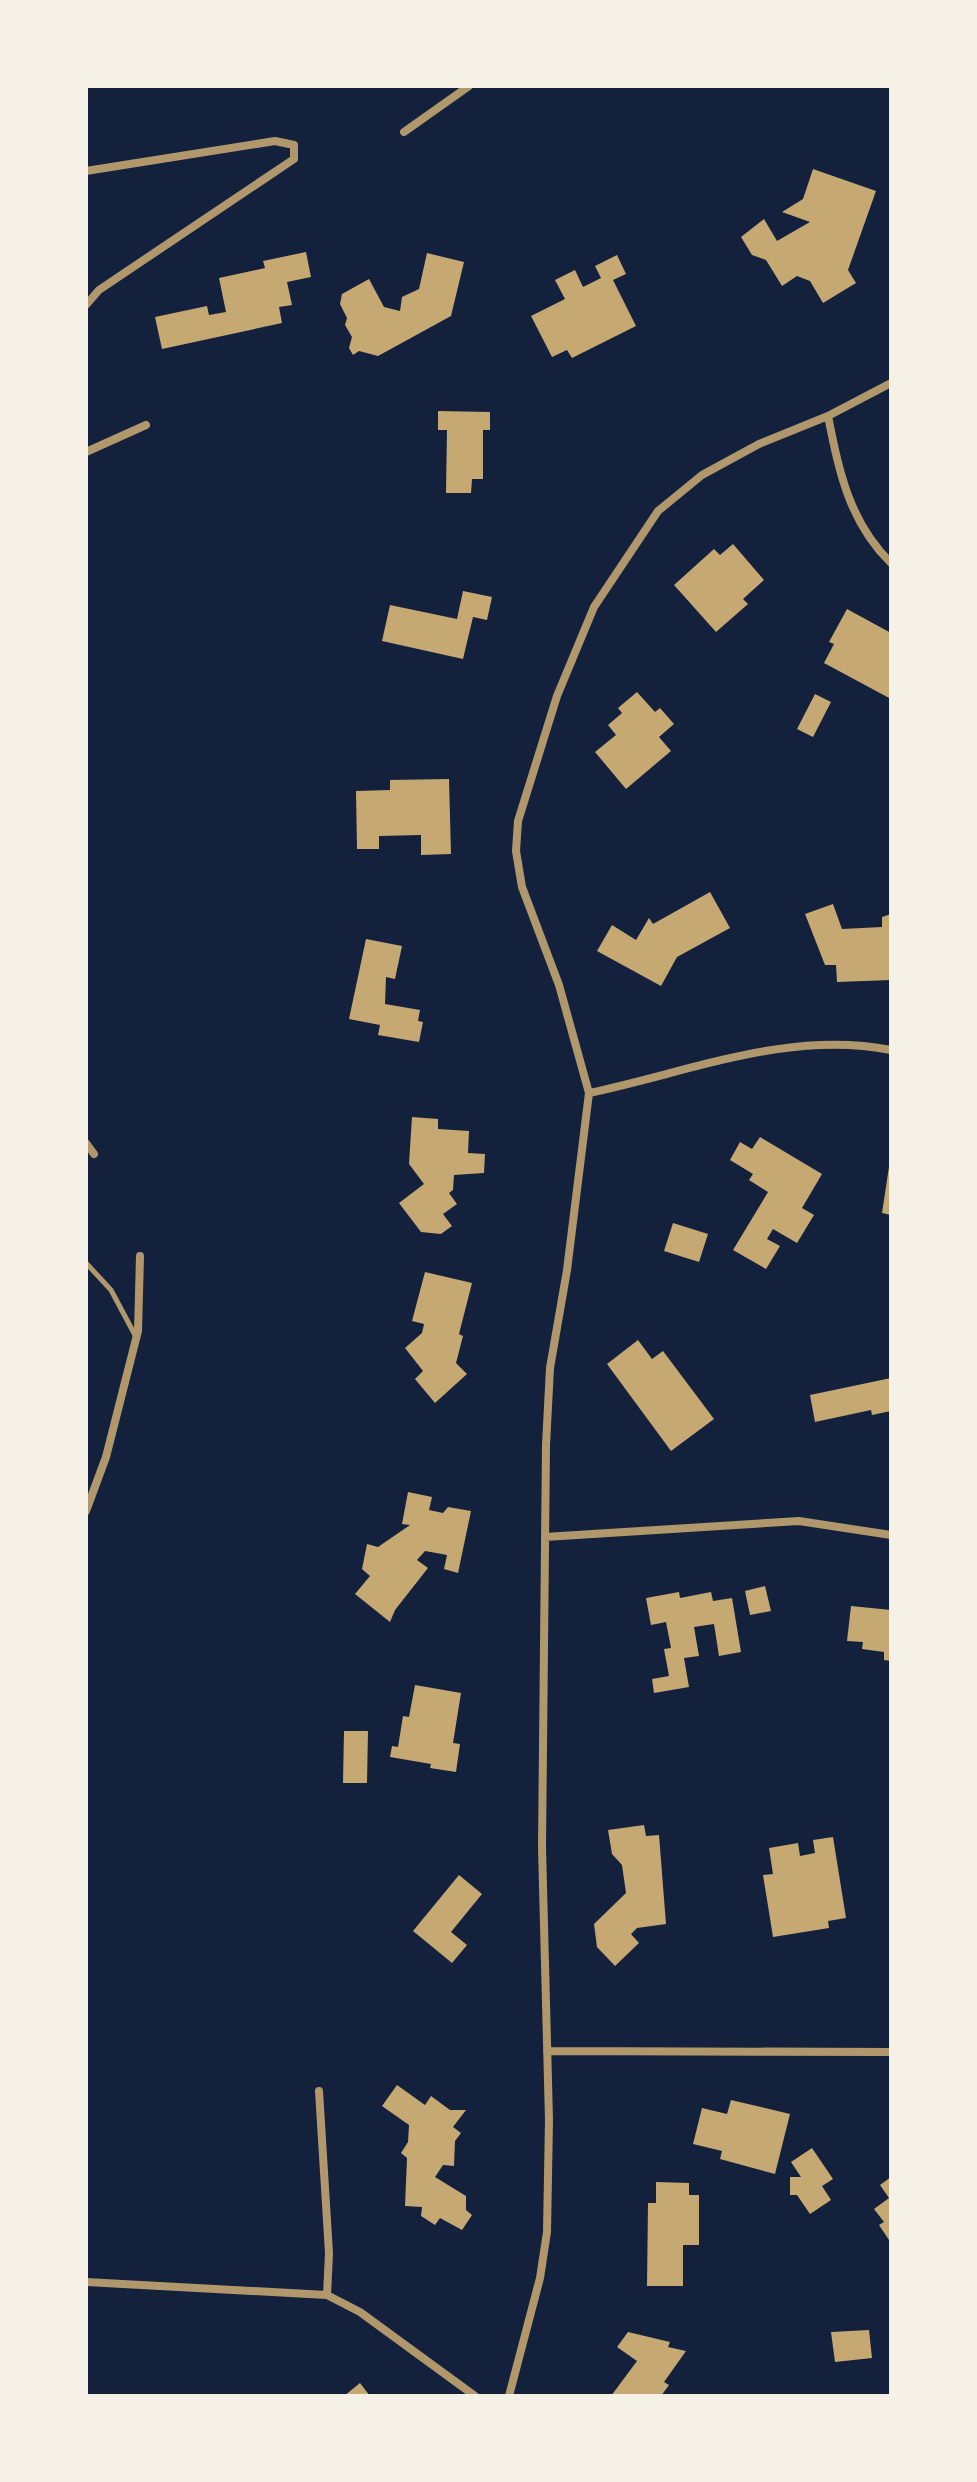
<svg xmlns="http://www.w3.org/2000/svg" width="977" height="2482" font-family="'DejaVu Sans',sans-serif">
<rect width="100%" height="100%" fill="#14213d"/>
<path fill="#c6a872" d="M813 169 876 191 848 270 856 283 823 303 810 281 797 276 782 286 766 260 752 255 741 237 764 219 777 241 810 222 782 212 803 199Z
M306 252 311 277 287 282 292 305 279 307 282 323 162 349 155 317 207 306 209 315 226 312 219 278 265 268 263 261Z
M427 253 464 262 451 316 378 356 359 351 353 355 349 348 352 337 345 325 347 318 340 304 342 294 369 279 384 307 400 311 402 297 419 289Z
M617 255 626 274 613 280 636 326 572 358 567 350 552 357 531 316 565 299 555 280 575 270 583 287 601 278 595 266Z
M438 411 490 412V430H483V479H472L471 493H446L447 430H438Z
M733 544 764 580 743 599 748 604 716 632 674 585 714 549 720 555Z
M463 591 492 597 487 620 473 617 463 659 382 641 390 605 457 619Z
M847 609 891 633V699L824 663 834 644 829 642Z
M637 692 655 712 660 708 674 724 659 737 671 751 626 789 595 752 616 735 608 725 622 713 618 708Z
M815 694 831 702 813 737 797 729Z
M449 779 451 854 421 855V835L379 836V849H357L356 791 390 790V780Z
M710 892 730 928 677 957 661 986 597 951 612 925 636 940 649 918 653 924Z
M833 904 842 929 882 927V917L891 914V980L837 982 836 965H825L805 914Z
M366 939 402 946 395 979 386 977 385 1004 420 1010 418 1021 423 1022 419 1042 378 1035 380 1025 349 1019Z
M412 1117 438 1119V1129L469 1131 468 1153 485 1154 484 1173 454 1175 453 1190 449 1193 457 1204 443 1214 452 1226 441 1234 421 1232 399 1203 424 1184 409 1164Z
M760 1137 822 1174 802 1208 814 1215 797 1243 773 1229 767 1239 780 1246 766 1269 733 1250 768 1192 749 1180 753 1174 730 1160 740 1142 752 1149Z
M889 1167H891V1215L882 1213Z
M673 1223 708 1234 699 1262 664 1251Z
M425 1272 472 1283 459 1334 463 1336 456 1363 467 1374 435 1403 415 1379 423 1371 405 1348 422 1333 424 1324 412 1321Z
M638 1340 652 1359 663 1351 714 1419 671 1451 607 1364Z
M891 1378V1411L872 1415 871 1410 815 1422 810 1395Z
M408 1492 432 1497 429 1510 443 1513 448 1507 471 1511 458 1573 444 1569 447 1555 425 1551 417 1560 428 1568 395 1610 390 1622 355 1594 370 1576 362 1569 367 1544 378 1547 410 1525 402 1524Z
M765 1586 771 1611 750 1615 745 1591Z
M679 1592 680 1598 711 1592 713 1601 732 1598 741 1652 719 1656 714 1624 694 1627 699 1656 684 1658 689 1687 654 1693 652 1679 669 1676 664 1649 671 1648 666 1622 651 1625 646 1598Z
M851 1606 891 1610V1661L884 1660V1652L862 1649 863 1642 847 1641Z
M415 1685 461 1693 453 1743 460 1744 456 1772 430 1768 431 1764 390 1757 392 1746 398 1747 403 1716 409 1717Z
M344 1731H368L367 1783H343Z
M644 1825 646 1836 659 1835 666 1924 637 1928 631 1934 639 1943 615 1966 597 1947 594 1924 626 1893 622 1865 612 1854 608 1830Z
M833 1837 846 1918 828 1921 829 1928 773 1937 763 1875 773 1874 769 1848 798 1843 800 1856 815 1853 813 1840Z
M459 1875 482 1894 451 1932 467 1945 452 1963 413 1931Z
M397 2085 425 2105 431 2096 450 2110H466L453 2127 461 2133 455 2141 454 2166 443 2165 435 2177 466 2196V2210L472 2215 462 2230 440 2218 435 2225 421 2216 422 2207 405 2206 407 2158 401 2153 408 2142 409 2125 382 2106Z
M731 2100 790 2114 775 2174 720 2159 722 2151 693 2144 702 2108 727 2114Z
M812 2148 833 2179 822 2186 831 2200 810 2214 797 2195H790V2177H801L791 2162Z
M891 2177V2239L889 2240 879 2225 884 2222 874 2209 889 2198 880 2185Z
M656 2182 689 2183V2195H699V2245H683V2286H647L648 2203H656Z
M869 2330 872 2358 835 2362 831 2332Z
M628 2332 670 2342 668 2347 686 2351 664 2382 669 2385 661 2396H611L637 2361 617 2347Z
M360 2383 370 2396H344Z"/>
<g fill="none" stroke-linecap="round" stroke-linejoin="round">
<path stroke="#b1986c" stroke-width="5" d="M86 1263 111 1290 136 1337"/>
<path stroke="#b1986c" stroke-width="8" d="M404 132 469 86
M86 171 275 141 294 145V159L99 290 86 305
M828 416C839 471 849 522 891 563
M86 452 146 425
M589 1093C690 1072 787 1030 891 1050
M86 1143 94 1154
M86 1511 106 1457 138 1331 140 1256
M545 1537 799 1521 891 1535
M547 2051 891 2052
M319 2091 329 2253 327 2295 360 2312 475 2396
M86 2282 327 2295
M509 2396 540 2278 547 2232 549 2120 542 1847 546 1445 550 1368 567 1270 589 1093 559 985 522 887 516 851 518 821 557 696 594 607 658 511 702 475 759 444 828 416 891 383"/>
</g>
<rect width="977" height="2482" fill="none" stroke="#f6f1e7" stroke-width="176"/>
</svg>
